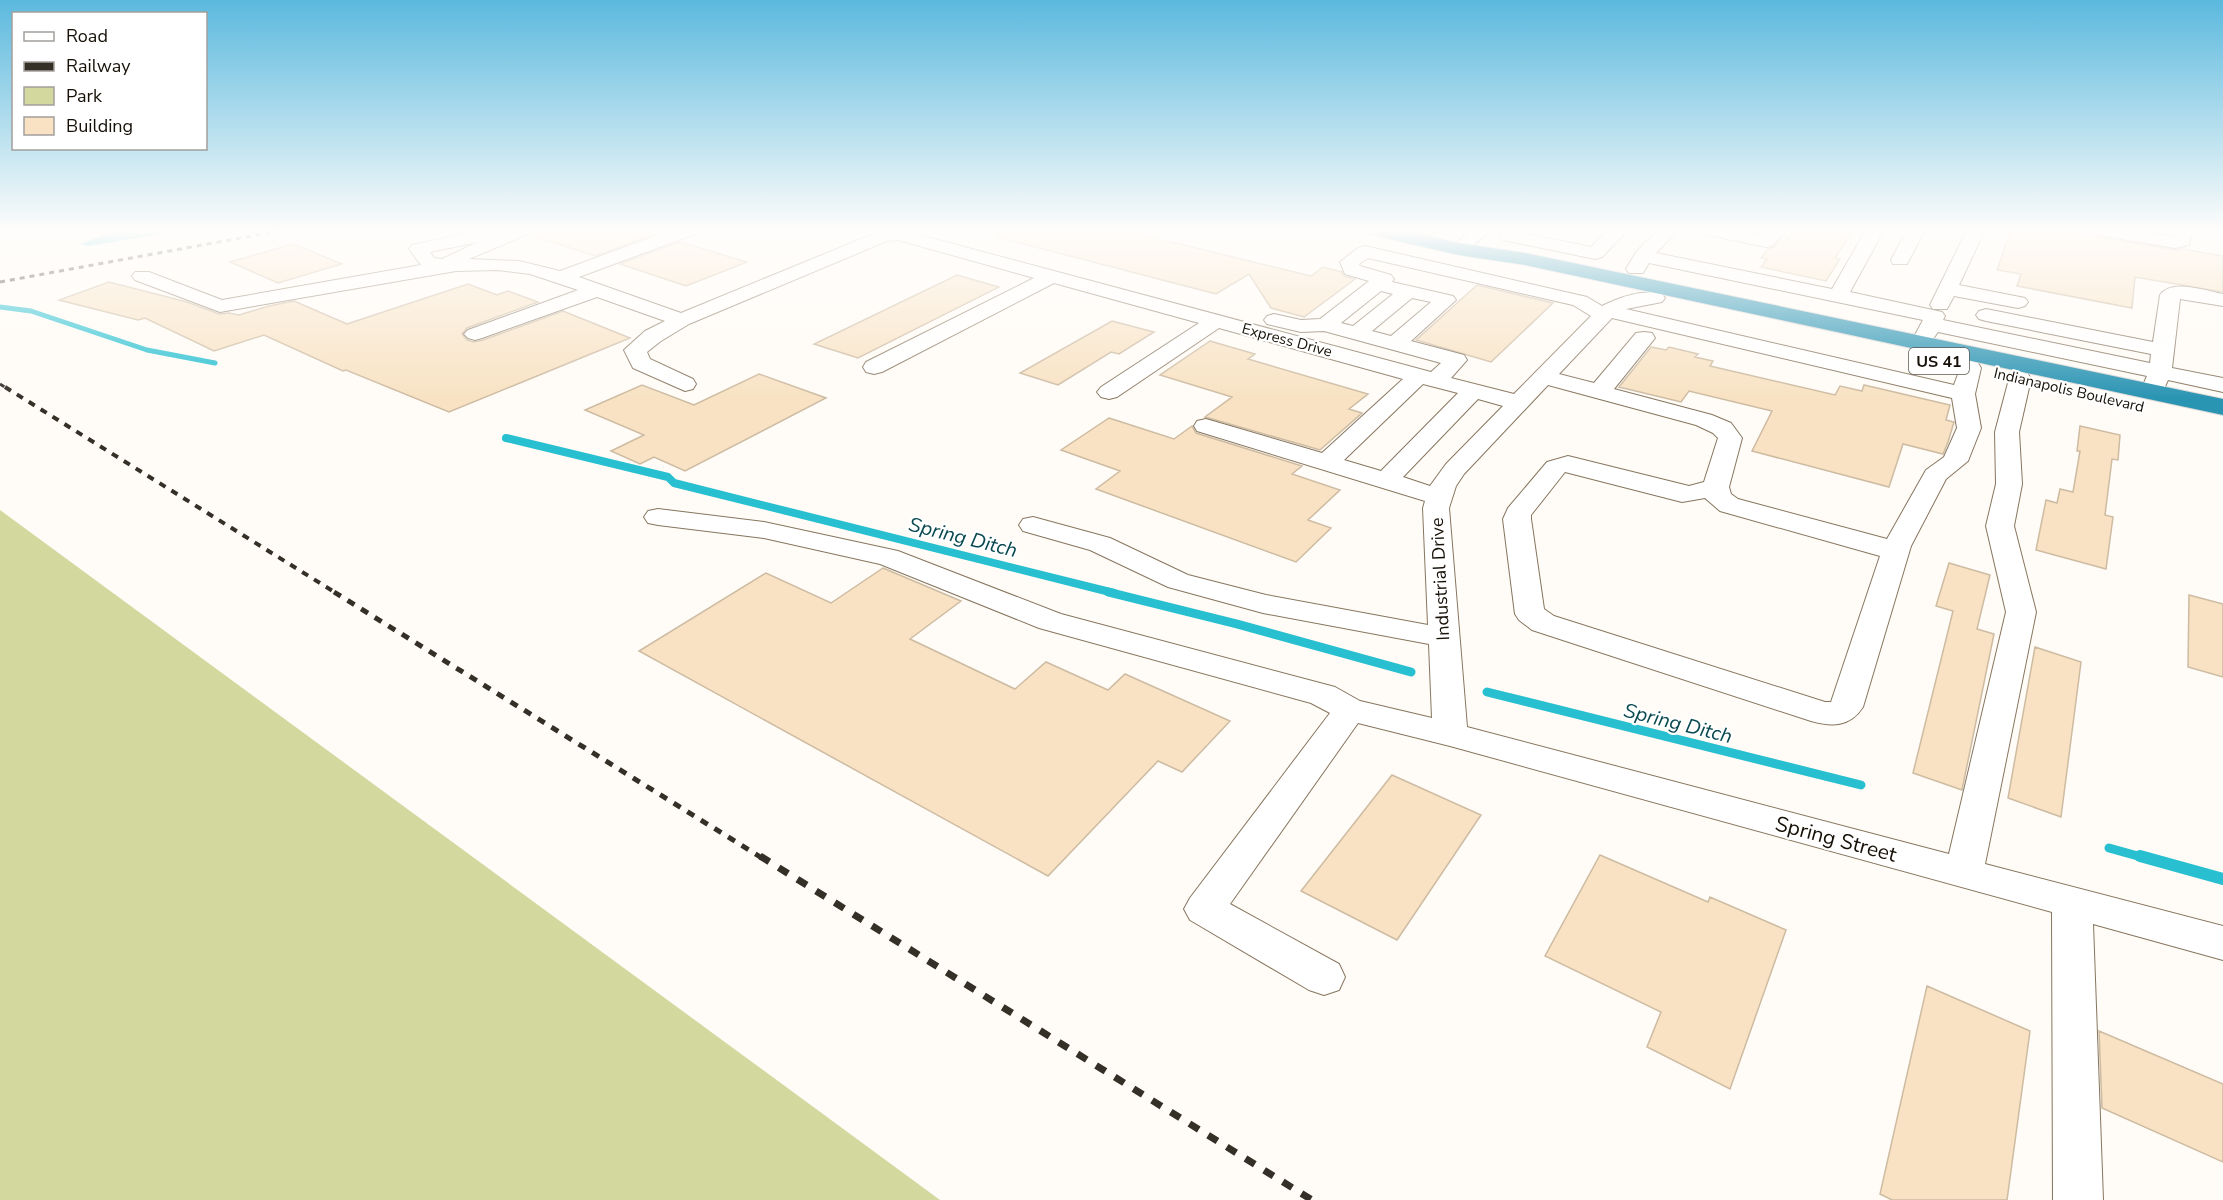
<svg xmlns="http://www.w3.org/2000/svg" width="2223" height="1200" font-family="'Nunito Sans',sans-serif">
<rect width="100%" height="100%" fill="#fffbf6"/>
<path fill="#d3d89e" d="M0 510 940 1200H0Z"/>
<path fill="#28c0d0" d="M117 230H187L88 246 80 244Z"/>
<g fill="none" stroke-linecap="round" stroke-linejoin="round">
<path stroke="#28c0d0" stroke-width="5" d="M0 307 31 311 147 350 215 363"/>
<path stroke="#28c0d0" stroke-width="8" d="M506 438 668 477 674 483 1114 593"/>
<path stroke="#28c0d0" stroke-width="9" d="M1108 592 1237 624 1411 672
M1487 692 1861 785
M2109 848 2145 858"/>
<path stroke="#28c0d0" stroke-width="12" d="M2140 856 2223 879"/>
</g>
<path fill="#f8e2c3" stroke="#cdbba2" stroke-width="1.5" d="M533 230H641L654 234 595 256 530 235Z
M998 230H1122L1311 276 1323 267 1342 272 1344 276 1355 279 1304 317 1271 308 1249 274 1216 294 997 237Z
M1795 230H1853L1835 258 1840 259 1826 281 1761 267 1767 259 1761 258 1768 249 1774 247 1780 240 1786 241Z
M2011 230H2056L2175 250 2183 249 2223 256V292L2135 277 2132 308 2017 286 2021 274 1997 270Z
M680 242 747 262 686 286 620 264Z
M293 244 342 264 278 283 230 262Z
M957 275 999 287 858 358 814 344Z
M109 282 187 302 219 314 229 313 239 315 269 306 294 301 347 324 468 284 497 295 508 291 538 302 467 328 462 334 467 340 474 342 483 340 563 311 630 338 449 412 346 370 343 371 264 335 214 351 145 318 138 320 59 300Z
M1477 285 1553 303 1491 362 1416 340Z
M1112 321 1154 332 1119 354 1111 352 1058 385 1020 373Z
M1210 341 1255 354 1248 359 1368 394 1349 409 1362 413 1320 450 1205 417 1232 397 1160 375Z
M1651 347 1666 350 1669 347 1698 354 1695 357 1713 361 1710 366 1835 395 1840 386 1862 391 1864 385 1950 405 1946 420 1954 422 1948 442 1943 454 1903 444 1889 487 1752 451 1772 411 1689 391 1681 402 1619 387Z
M759 374 826 398 685 471 654 457 640 464 611 451 644 435 585 410 642 385 694 405Z
M1109 418 1174 439 1192 426 1196 433 1302 466 1292 474 1340 490 1308 520 1331 528 1296 562 1096 489 1120 471 1061 450Z
M2080 426 2120 435 2118 460 2112 459 2105 515 2113 517 2106 569 2036 550 2046 500 2057 503 2060 489 2073 492 2080 451H2077Z
M1949 563 1990 575 1977 629 1994 634 1962 790 1913 773 1953 611 1936 606Z
M883 568 961 601 910 639 1015 689 1046 662 1108 690 1125 674 1230 721 1182 772 1158 761 1048 876 639 651 766 573 831 603Z
M2189 595 2223 604V677L2188 667Z
M2035 647 2081 662 2061 817 2008 798Z
M1392 775 1481 815 1397 940 1301 891Z
M1600 855 1708 902 1710 897 1786 930 1730 1089 1647 1047 1661 1012 1545 956Z
M1927 986 2030 1031 2007 1200H1892L1880 1194Z
M2099 1031 2223 1084V1162L2102 1108Z"/>
<g fill="none" stroke-linecap="round" stroke-linejoin="round">
<defs>
<path id="minor" d="M481 230H495L498 234 506 230H531L528 234 469 259 519 261 560 271 671 230H698L695 234 579 277 681 313 878 232 901 230 1431 372 1441 363 1324 331 1301 332 1267 324 1264 320 1267 316 1274 314 1301 320 1320 319 1369 281 1345 274 1340 262 1358 248 1365 246 1587 297 1602 306C1620 297 1642 289 1662 294L1665 298 1662 302 1626 309 1954 385 1962 363 1970 361 1978 363 1981 368 1975 394 1981 428 1968 461 1946 479 1911 546 1863 707C1850 727 1832 727 1811 721L1532 630 1519 620 1515 614 1503 519 1508 508 1547 462 1568 456 1689 486 1704 482 1718 438 1713 433 1696 425 1548 385 1464 474 1456 486 1449 508 1467 727 1949 854 2006 612 1986 526 1996 484 1995 432 2009 379 2012 374 2020 372 2028 374 2031 379 2019 432 2022 484 2014 526 2036 612 1985 864 2223 926V960L2093 924 2103 1200H2053L2052 912 1450 746 1358 723 1230 904 1339 964 1345 977 1339 990 1324 995 1309 990 1190 920 1184 909 1190 898 1330 713 1311 703 1039 628 880 564 764 538 658 525 648 523 644 517 648 511 658 509 764 522 898 551 1061 614 1335 687 1360 701 1432 718 1429 644 1263 613 1168 587 1090 550 1023 531 1019 525 1023 519 1033 517 1110 538 1188 575 1266 595 1428 625 1423 508 1425 501 1197 431 1194 426 1197 421 1206 419 1322 453 1403 379 1219 328 1117 397 1109 399 1101 397 1097 392 1101 387 1199 323 1054 283 882 372 874 374 866 372 863 367 866 362 1034 278 898 240 887 241 689 324 661 341 647 352 650 359 693 379 696 384 693 389 685 391 633 368 624 350 645 331 665 321 597 297 482 338 475 340 468 338 464 334 468 330 578 290 530 274 498 270 456 271 220 312 135 280 132 276 135 272H149L222 300 421 265 409 249 412 245ZM478 242 442 259 434 258 430 252ZM1368 258 1573 305 1591 316 1514 394 1451 378 1467 360 1464 355 1411 341 1456 300 1453 296 1392 282 1394 279 1391 275 1360 266 1359 264ZM1381 291 1393 294 1353 326 1341 323ZM1412 298 1431 302 1391 336 1372 331ZM1612 318 1952 398 1957 428 1944 457 1926 470 1887 539 1738 499 1731 494 1729 487 1742 438 1731 423 1712 415 1614 389 1655 338 1652 333 1644 332 1636 333 1594 383 1559 374ZM1423 384 1458 393 1381 471 1344 460ZM1478 399 1503 406 1446 464 1430 486 1403 477ZM1565 472 1682 502 1705 498 1720 511 1880 556 1831 702H1825L1554 616 1544 609 1531 519V515Z
M1471 230H1491L1465 253H1453L1450 249Z
M1505 230H1525L1523 233 1591 247 1608 230H1628L1602 257 1595 259 1503 240 1500 236Z
M1658 230H1678L1656 253 1832 289 1866 230H1884L1850 292 1942 312 1945 316 1943 320 2150 363 2151 354 1986 321 1979 319 1976 315 1979 311 1986 309 2153 342 2160 295C2172 278 2206 291 2223 294V306L2180 299 2172 368 2223 378V392L2168 380 2161 395 2153 397 2145 395 2141 390 2147 376 1938 332 1933 339 1926 341 1919 339 1915 335 1923 320 1649 263 1643 273H1629L1626 269 1636 252Z
M1700 230H1736L1762 236 1767 230H1786L1772 246 1766 247 1703 234Z
M1907 230H1925L1907 264H1893L1891 260Z
M1967 230H1985L1959 285 2025 298 2028 302 2025 306 2018 308 1954 296 1947 309H1933L1930 305Z
M2088 230H2132L2174 237 2175 230H2193L2189 245 2175 248 2097 235Z"/>
<path id="highway" d="M1365 230H1402L1459 243 1525 253 2223 399V415L1525 265 1459 255 1367 234Z"/>
</defs>
<use href="#minor" stroke="#87765f" stroke-width="2"/>
<use href="#highway" stroke="#dad9d7" stroke-width="2"/>
<use href="#minor" fill="#fff" fill-rule="evenodd"/>
<use href="#highway" fill="#2a94b3" fill-rule="evenodd"/>
<path stroke="#353027" stroke-width="3" stroke-dasharray="5 5" stroke-linecap="butt" d="M0 282 284 230
M0 384 8 389"/>
<path stroke="#353027" stroke-width="4" stroke-dasharray="7 7" stroke-linecap="butt" d="M5 387 336 593"/>
<path stroke="#353027" stroke-width="5" stroke-dasharray="8 8" stroke-linecap="butt" d="M334 592 762 858"/>
<path stroke="#353027" stroke-width="7" stroke-dasharray="11 11" stroke-linecap="butt" d="M760 856 1312 1200"/>
</g>
<linearGradient id="sky" x2="0" y2="1"><stop stop-color="#5bb9de"/><stop offset="0.58" stop-color="#fffdfb"/><stop offset="1" stop-color="#fffdfb" stop-opacity="0"/></linearGradient>
<rect width="2223" height="398" fill="url(#sky)"/>
<g text-anchor="middle" stroke-width="4.5" stroke-linejoin="round" paint-order="stroke">
<g font-size="15" fill="#161007" stroke="#fff">
<text transform="translate(1287 340) rotate(15)" y="5">Express Drive</text>
<text transform="translate(2069 390) rotate(13)" y="5">Indianapolis Boulevard</text>
</g>
<rect fill="#fff" stroke="#5c5851" stroke-width="1.5" x="1909" y="348" width="60" height="26" rx="4.5"/>
<g font-size="16" font-weight="bold" fill="#161007">
<text x="1939" y="367">US 41</text>
</g>
<g font-size="18" fill="#161007" stroke="#fff">
<text transform="translate(1440 579) rotate(-93)" y="6">Industrial Drive</text>
</g>
<g font-size="20" font-style="italic" fill="#08484f" stroke="#fff">
<text transform="translate(963 537) rotate(14)" y="7">Spring Ditch</text>
<text transform="translate(1678 723) rotate(14)" y="7">Spring Ditch</text>
</g>
<g font-size="21" fill="#161007" stroke="#fff">
<text transform="translate(1836 839) rotate(15)" y="7">Spring Street</text>
</g>
</g>
<rect x="12" y="12" width="195" height="138" fill="#ffffff" stroke="#a29f9c" stroke-width="1.5"/>
<rect x="24" y="32" width="30" height="9" fill="#ffffff" stroke="#a29f9c" stroke-width="1.5"/>
<text x="66" y="42" font-size="18" fill="#161007">Road</text>
<rect x="24" y="62" width="30" height="9" fill="#353027" stroke="#a29f9c" stroke-width="1.5"/>
<text x="66" y="72" font-size="18" fill="#161007">Railway</text>
<rect x="24" y="87" width="30" height="18" fill="#d3d89e" stroke="#a29f9c" stroke-width="1.5"/>
<text x="66" y="102" font-size="18" fill="#161007">Park</text>
<rect x="24" y="117" width="30" height="18" fill="#f8e2c3" stroke="#a29f9c" stroke-width="1.5"/>
<text x="66" y="132" font-size="18" fill="#161007">Building</text>
</svg>
